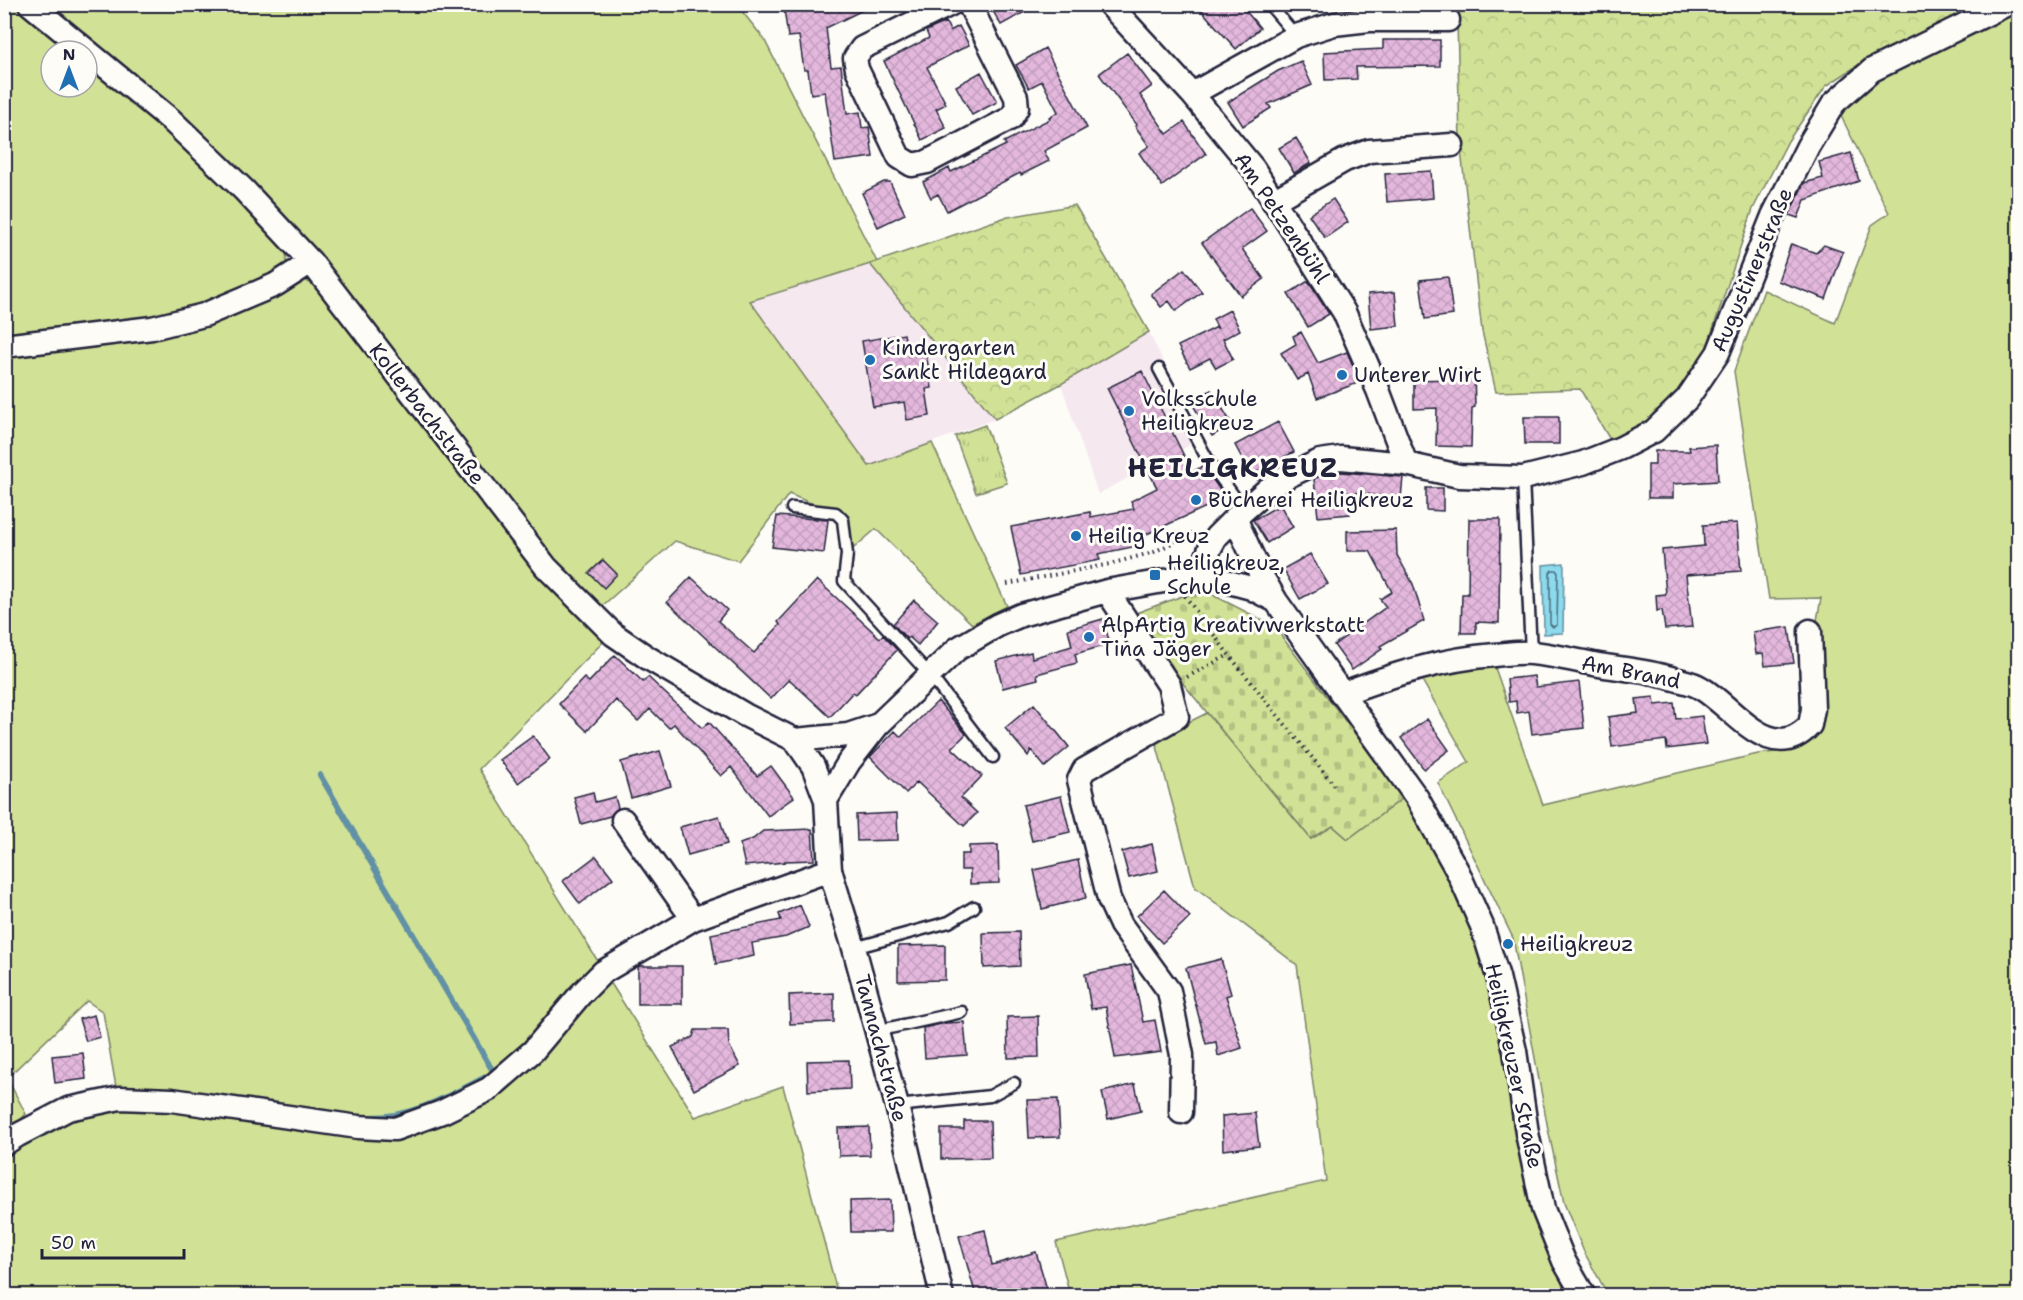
<svg xmlns="http://www.w3.org/2000/svg" width="2023" height="1300" font-family="'Shantell Sans',sans-serif">
<defs>
<pattern id="forest-crowns" width="20" height="18" patternUnits="userSpaceOnUse" patternTransform="scale(1.5)"><rect width="20" height="18" fill="#d1e296"/><path d="M2 6a3 3 0 1 1 6 0M12 15a3 3 0 1 1 6 0" fill="none" stroke="#b3c282"/></pattern>
<pattern id="cemetery-stones" width="16" height="16" patternUnits="userSpaceOnUse" patternTransform="scale(1.5)"><rect width="16" height="16" fill="#d1e296"/><path d="M2 7V4a2 2 0 0 1 4 0v3zM10 15v-3a2 2 0 0 1 4 0v3z" fill="#b3c282"/></pattern>
<pattern id="park-tufts" width="24" height="20" patternUnits="userSpaceOnUse" patternTransform="scale(1.5)"><rect width="24" height="20" fill="#d1e296"/><path d="M3 7l-1-3M5 7V3M7 7l1-3M15 17l-1-3M17 17v-4M19 17l1-3" fill="none" stroke="#b3c282"/></pattern>
<pattern id="building-cross-hatch" width="8" height="8" patternUnits="userSpaceOnUse" patternTransform="scale(1.5)"><rect width="8" height="8" fill="#e4b8dd"/><path d="M0 0l8 8M0 8l8-8" fill="none" stroke="#c39ebf"/></pattern>
</defs>
<rect width="100%" height="100%" fill="#fdfcf7"/>
<filter id="ink" filterUnits="userSpaceOnUse"><feTurbulence type="fractalNoise" baseFrequency=".0167" numOctaves="2"/><feDisplacementMap in="SourceGraphic" scale="12" xChannelSelector="R" yChannelSelector="G"/><feConvolveMatrix kernelMatrix="1 2 1 2 8 2 1 2 1" color-interpolation-filters="sRGB"/></filter>
<g filter="url(#ink)">
<path fill="#f6e8ef" d="M870 264 995 419 869 466 749 300Z
M1149 332 1201 439 1098 494 1061 384Z"/>
<path fill="#d1e296" stroke="#7a8268" stroke-width="1.5" d="M4 5H16L72 51H51V87H87V63L165 128 287 246 286 266C204 323 101 326 5 338Z
M50 5H737L764 39 877 262 750 301 869 466 932 443 1007 606 972 624 876 529 847 554 846 518 789 494 738 561 675 541 601 607 550 559 318 256 253 183 177 109Z
M2018 10V1295H1608L1584 1252 1564 1203 1548 1129 1513 938 1438 783 1469 762 1419 675 1493 662 1543 805 1758 754 1794 750 1821 598 1769 599 1734 371 1764 290 1835 323 1872 225 1889 213 1840 114 1876 80Z
M305 280 318 288 541 573 604 641 479 769 599 963 529 1046 483 1083 440 1104 395 1118 361 1121 116 1087 103 1012 87 1001 7 1078 26 1114 5 1136V354L278 293Z
M1207 713 1311 839 1333 826 1348 839 1403 798 1408 803 1448 876 1471 930 1487 982 1556 1267 1566 1295H1070L1056 1242 1326 1181 1297 965 1195 887 1155 739Z
M607 977 695 1117 783 1086 838 1295H5L4 1157 20 1144 71 1115 121 1106H172L359 1134 446 1119 506 1091Z"/>
<path fill="url(#forest-crowns)" stroke="#7a8268" stroke-width="1.5" d="M1461 4 1985 5 1869 58 1826 86 1788 141 1753 209 1705 353 1678 391 1650 424 1612 443 1580 389 1496 392 1482 331 1460 142 1457 20Z
M1075 205 1149 332 1061 384 995 419 870 264 1003 218Z"/>
<path fill="url(#cemetery-stones)" stroke="#7a8268" stroke-width="1.5" d="M1211 594 1274 626 1403 798 1348 839 1333 826 1311 839 1181 681 1136 613 1185 595Z"/>
<path fill="url(#park-tufts)" stroke="#7a8268" stroke-width="1.5" d="M985 425 1007 483 976 493 955 436Z"/>
<path fill="#8cdaeb" stroke="#6290a5" stroke-width="1.5" d="M1564 563 1563 633 1544 634 1543 565Z"/>
<g fill="none" stroke-linecap="round" stroke-linejoin="round">
<path stroke="#4c6c81" stroke-width="1.5" d="M1552 570H1556L1558 573 1557 625 1553 627 1550 624V573Z"/>
<path stroke="#6290a5" stroke-width="6" d="M320 775 494 1073C455 1092 416 1117 371 1117"/>
</g>
<path fill="url(#building-cross-hatch)" stroke="#22223b" stroke-width="1.5" d="M821 4H875L826 28 831 67 841 66 847 114 860 112 862 128 869 127 873 157 835 162 825 92 811 94 808 70H804L799 36 788 37 784 9Z
M989 4H1039L1001 25Z
M1210 4H1240L1260 28 1236 49 1202 11Z
M946 22 950 31 959 26 969 45 927 67 946 104 936 109 946 128 922 140 884 61 929 38 926 31Z
M1383 40H1440V66L1356 67 1357 79 1325 80 1324 52 1383 49Z
M1045 48 1087 128 1044 151 1049 161 1021 175 1020 173 947 211 938 194 931 198 923 182 949 168 951 172 1006 145 1004 142 1050 119 1049 117 1058 112 1042 81 1029 88 1016 65Z
M1127 53 1152 86 1140 95 1167 134 1184 122 1206 154 1162 186 1139 153 1149 146 1135 126 1137 125 1099 74Z
M1301 61 1312 85 1268 104 1271 108 1243 126 1228 102 1278 71Z
M981 72 997 102 972 115 956 86Z
M1296 138 1311 163 1294 173 1279 148Z
M1851 153 1859 181 1805 200 1798 218 1789 215 1804 183 1823 178 1819 162Z
M1431 171 1433 198 1387 202 1385 174Z
M884 182H890L905 214 878 227 862 193Z
M1333 199 1348 222 1325 238 1309 215Z
M1250 208 1267 231 1242 249 1264 279 1241 296 1202 243Z
M1791 244 1816 253 1824 245 1843 252 1826 299 1778 281Z
M1184 269 1202 292 1176 311 1169 301 1161 307 1151 294Z
M1448 277 1453 315 1425 319 1420 280Z
M1308 281 1329 314 1308 327 1288 294Z
M1395 292 1398 326 1371 329 1368 294Z
M1230 310 1240 330 1223 339 1233 359 1216 368 1210 358 1190 368 1178 346 1217 327 1218 329 1213 319Z
M1301 332 1318 363 1347 352 1360 382 1317 398 1308 374 1297 380 1281 353 1296 344 1293 336Z
M904 334 908 356 926 353 932 388 926 389 930 416 907 420 904 402 873 407 862 341Z
M1142 371 1192 472 1203 466 1218 487 1224 499 1140 537 1142 545 1098 554 1100 560 1021 575 1011 527 1090 512 1091 517 1134 509 1131 501 1157 488 1107 388Z
M1456 372H1474L1475 407 1472 408 1471 447 1436 446 1437 408 1414 409V380L1456 379Z
M1211 390 1232 424 1212 436 1191 402Z
M1524 417H1559V444H1525Z
M1278 422 1294 452 1251 475 1235 445Z
M1716 445 1718 481 1673 484V498H1648V465H1655V451H1690L1689 447Z
M1341 472 1403 477 1401 498 1347 492 1350 514 1318 517 1314 479 1324 474Z
M1426 488H1443V511L1426 510Z
M1280 505 1293 527 1267 543 1253 520Z
M777 516 828 520 824 553 772 547Z
M1469 519H1500L1499 623 1476 622V633H1461L1462 594H1468Z
M1737 523 1741 571 1686 575 1692 627 1665 629 1662 610 1657 611 1656 595 1666 594 1662 550 1704 546 1703 525Z
M1396 530 1397 555 1413 584 1424 621 1380 646 1382 649 1352 670 1334 645 1386 607 1380 599 1392 592 1370 551H1347V531Z
M1310 554 1328 584 1300 599 1283 569Z
M603 560 617 574 604 588 589 573Z
M691 577 727 610 718 621 754 653 780 625 778 622 817 580 880 638 883 635 897 650 856 694 853 692 830 717 789 679 771 699 667 602Z
M914 600 938 621 918 645 909 637 907 639 893 624Z
M1103 619 1110 644 1075 654 1077 663 1037 674 1038 679 1003 688 996 661 1031 652 1032 658 1072 646 1068 629Z
M1789 627 1794 663 1765 666 1763 653 1756 654 1753 632Z
M615 655 643 682 648 677 702 728 709 722 757 776 771 766 794 797 768 816 731 767 721 776 674 724 669 728 650 709 638 721 616 700 587 731 559 704 584 678 589 682Z
M1534 676 1536 687 1579 682 1584 728 1532 734 1529 711 1517 713 1516 701 1509 702 1507 679Z
M1654 697 1655 705 1674 703 1676 719 1702 716 1706 744 1667 749 1666 740 1612 747 1608 717 1638 713 1636 699Z
M938 701 966 734 952 748 982 776 961 798 977 813 964 826 917 782 906 793 870 757 895 731 901 737Z
M1034 704 1069 747 1045 767 1031 750 1028 756 1005 728Z
M1427 719 1449 750 1424 769 1401 738Z
M533 736 550 759 518 783 500 760Z
M660 751 671 786 631 798 621 762Z
M593 792 595 802 615 797 618 808 610 816 581 824 574 797Z
M1061 796 1070 832 1032 841 1023 805Z
M897 813 898 840 857 841 856 815Z
M719 816 727 844 688 855 680 827Z
M812 829 814 860 785 861V862L745 866 740 844 753 839 763 831Z
M1152 844 1158 871 1129 878 1122 852Z
M998 845 999 883 970 884V870H961V854H969V846Z
M596 856 613 878 580 904 563 881Z
M1078 860 1086 898 1042 909 1034 870Z
M1164 890 1190 917 1162 943 1137 916Z
M800 905 809 927 786 937 752 943 754 956 716 964 711 934 781 920 779 914Z
M1019 932 1020 966 984 968 983 933Z
M945 945V980L898 981V946Z
M1221 959 1231 994 1226 996 1242 1048 1218 1056 1216 1042 1206 1044 1186 968Z
M1131 965 1143 1022 1155 1020 1161 1052 1115 1058 1106 1007 1091 1009 1085 974Z
M640 966H682V1004H638V967Z
M834 993V1022L790 1024 789 995Z
M94 1015 100 1037 86 1041 79 1019Z
M1038 1016 1039 1057 1008 1058 1007 1017Z
M964 1022 967 1055 925 1058 923 1028 946 1023Z
M695 1030H728L729 1045 740 1066 694 1090 672 1047 693 1037Z
M83 1053 86 1079 55 1083 52 1056Z
M849 1060 850 1089 808 1091 807 1061Z
M1135 1084 1141 1111 1108 1119 1102 1092Z
M1058 1099 1060 1137 1029 1138 1027 1100Z
M1255 1113 1259 1146 1223 1150 1222 1116Z
M964 1121H990L991 1158 941 1159V1129H964Z
M869 1127 870 1155 839 1156 838 1128Z
M890 1200 891 1232H851L850 1201Z
M985 1230 992 1265 1036 1252 1049 1296H976L959 1236Z"/>
<g fill="none" stroke-linecap="round" stroke-linejoin="round">
<defs>
<path id="lane" d="M1269 4 1296 36
M1159 369 1209 462 1244 510
M1523 478 1531 653
M792 508 836 513 843 520 847 554 844 581 930 675 993 757
M854 948 949 922 974 907
M876 1031 962 1012
M897 1106 990 1096 1014 1083"/>
<path id="street" d="M30 4 87 51
M951 4 862 48 855 58 857 69 899 157 912 165 927 162 1011 118 1017 108 1016 97 969 4
M1109 4 1192 94 1253 168 1344 312 1378 390 1406 464
M1369 20H1448
M87 51 171 120 244 190 311 262 546 567 613 634 648 658 745 715 795 740 848 735 878 725
M1192 94 1296 36 1334 24 1369 20 1370 4
M1273 201 1345 160 1369 151 1452 145
M4 346 152 328 204 315 275 285 311 262
M1235 518 1260 573 1276 601 1417 798 1458 872 1482 926 1498 977 1515 1051 1527 1133 1543 1209 1564 1261 1584 1296
M1200 576 1210 548 1216 537 1235 518 1267 490 1284 478 1320 461 1341 458 1406 464 1459 476 1523 478 1583 463 1621 448 1654 431 1687 399 1718 353 1773 216 1808 146 1834 103 1872 70 2007 4
M1107 591 1169 685 1177 717 1084 770 1079 780 1109 899 1121 925 1169 991 1182 1055 1181 1112
M1341 694C1392 675 1441 659 1495 655 1507 654 1520 652 1532 653 1554 655 1577 661 1599 665 1623 669 1647 671 1671 678 1680 681 1692 682 1701 688 1735 708 1771 767 1810 725L1813 709 1810 631
M795 740 813 766 826 800 830 870 854 948 897 1106 942 1296
M826 800 849 762 878 725 957 649 998 625 1021 615 1107 591 1175 579 1200 576 1210 577 1251 588 1276 601
M623 820 693 919
M4 1144 18 1135 68 1109 120 1098 172 1100 358 1127 395 1129 442 1112 489 1089 533 1051 580 995 603 972 693 919 830 870"/>
</defs>
<use href="#lane" stroke="#22223b" stroke-width="15"/>
<use href="#street" stroke="#22223b" stroke-width="27"/>
<path stroke="#22223b" stroke-width="4" stroke-dasharray="1.5 4.5" stroke-linecap="butt" d="M1007 584 1110 564 1154 552 1196 531
M1185 596 1229 655 1335 786
M1187 677 1229 655"/>
<use href="#lane" stroke="#fdfcf7" stroke-width="10"/>
<use href="#street" stroke="#fdfcf7" stroke-width="22"/>
</g>
</g>
<g fill="#1f6fb2" stroke="#fdfcf7" stroke-width="2">
<circle cx="870" cy="360" r="6"/>
<circle cx="1342" cy="375" r="6"/>
<circle cx="1129" cy="411" r="6"/>
<circle cx="1196" cy="500" r="6"/>
<circle cx="1076" cy="536" r="6"/>
<rect x="1149" y="569" width="12" height="12" rx="3"/>
<circle cx="1089" cy="637" r="6"/>
<circle cx="1508" cy="944" r="6"/>
</g>
<g text-anchor="middle" stroke-width="6" stroke-linejoin="round" paint-order="stroke">
<g font-size="21" fill="#22223b" stroke="#fdfcf7">
<text transform="translate(1282 218) rotate(56)" y="7">Am Petzenbühl</text>
<text transform="translate(1752 270) rotate(-67)" y="7">Augustinerstraße</text>
<text transform="translate(427 414) rotate(52)" y="7">Kollerbachstraße</text>
<text transform="translate(1631 672) rotate(11)" y="7">Am Brand</text>
<text transform="translate(881 1048) rotate(75)" y="7">Tannachstraße</text>
<text transform="translate(1514 1066) rotate(78)" y="7">Heiligkreuzer Straße</text>
</g>
<g font-size="21" fill="#22223b" stroke="#fdfcf7" text-anchor="start">
<text x="882" y="355">Kindergarten<tspan x="882" dy="24">Sankt Hildegard</tspan></text>
<text x="1354" y="382">Unterer Wirt</text>
<text x="1141" y="406">Volksschule<tspan x="1141" dy="24">Heiligkreuz</tspan></text>
<text x="1208" y="507">Bücherei Heiligkreuz</text>
<text x="1088" y="543">Heilig Kreuz</text>
<text x="1167" y="570">Heiligkreuz,<tspan x="1167" dy="24">Schule</tspan></text>
<text x="1101" y="632">AlpArtig Kreativwerkstatt<tspan x="1101" dy="24">Tina Jäger</tspan></text>
<text x="1520" y="951">Heiligkreuz</text>
</g>
<g font-size="27" font-weight="bold" letter-spacing="1.5" fill="#22223b" stroke="#fdfcf7">
<text x="1233" y="477">HEILIGKREUZ</text>
</g>
</g>
<rect width="2023" height="1300" fill="none" stroke="#fdfcf7" stroke-width="24"/>
<rect x="12" y="12" width="1999" height="1276" fill="none" stroke="#22223b" stroke-width="2" filter="url(#ink)"/>
<g transform="translate(69 69)"><circle r="28" fill="#fdfcf7" stroke="#a5a5ac" stroke-width="1.5"/>
<path d="M0-4.5L10 22L0 15L-10 22Z" fill="#1f6fb2"/>
<text y="-9" font-size="16" font-weight="bold" text-anchor="middle" fill="#22223b">N</text>
</g>
<path d="M42 1249v9h142v-9" fill="none" stroke="#22223b" stroke-width="3"/>
<text x="51" y="1249" font-size="18" fill="#22223b" stroke="#fdfcf7" stroke-width="4.5" paint-order="stroke">50 m</text>
</svg>
